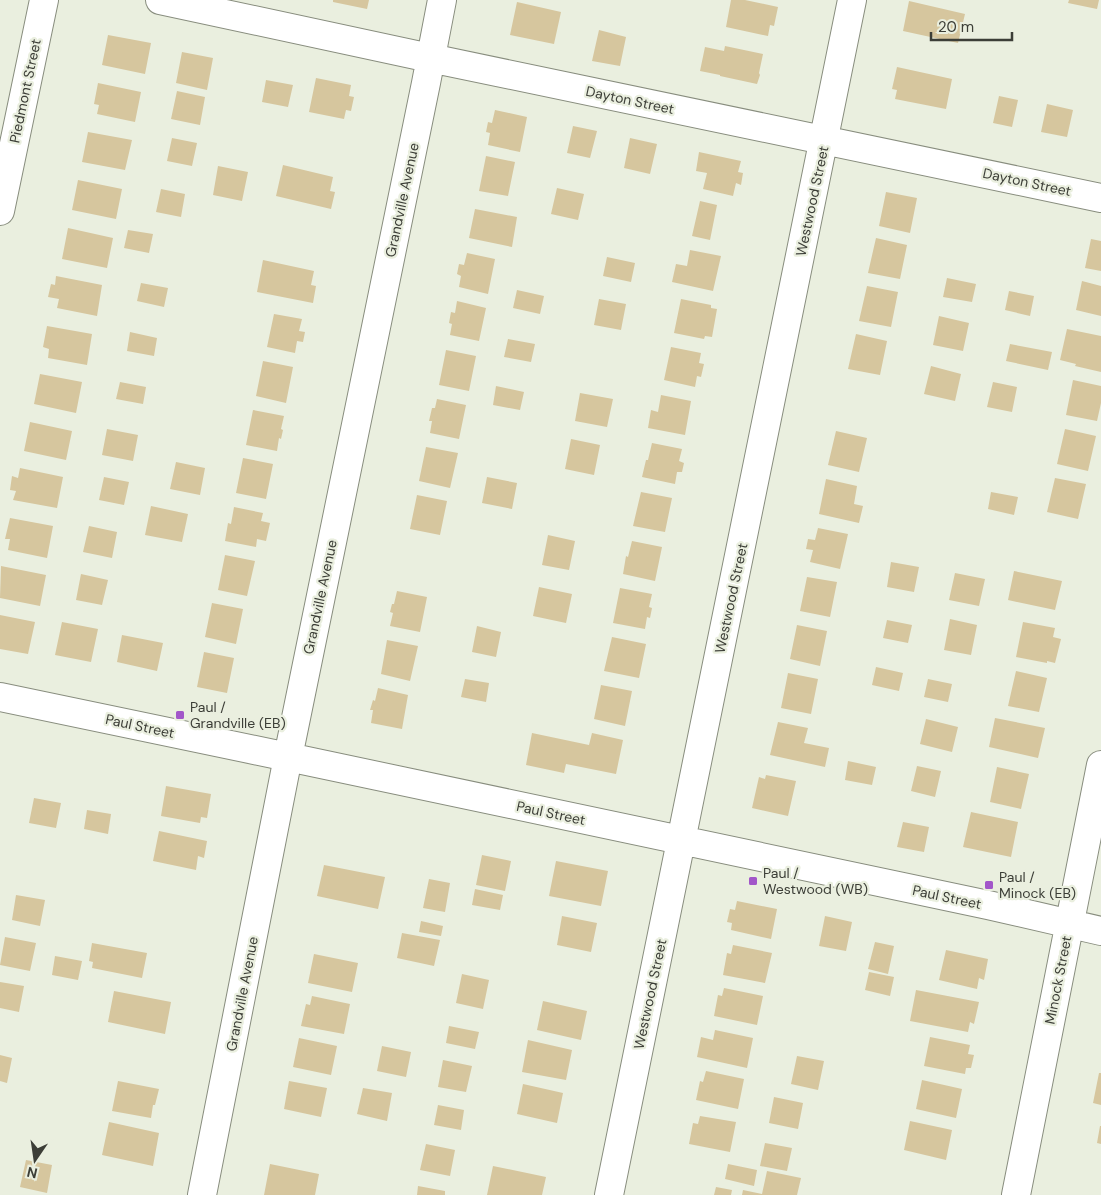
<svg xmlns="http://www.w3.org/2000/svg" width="1101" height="1195" font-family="'DM Sans',sans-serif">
<rect width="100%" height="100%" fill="#eaefdf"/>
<path fill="#d6c69e" d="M333 0H369L367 9 333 2Z
M731 0H745L778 7 774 26 770 25 768 36 726 27Z
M1069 0H1099L1097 9 1068 3Z
M909 1 965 14 958 43 903 31Z
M517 2 561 12 554 44 510 35Z
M599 30 626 37 620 66 592 61Z
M108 35 151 43 145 74 102 65Z
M725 46 763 54 759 73 760 75 757 84 720 76V75L700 71 705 47 724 51Z
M182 52 213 58 207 90 176 83Z
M897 67 952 79 946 109 895 99 897 90 892 89Z
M316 78 351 85 349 96 354 97 351 111 346 110 344 119 309 112Z
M266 80 293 85 288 107 262 102Z
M98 83 141 92 135 122 97 114 99 105 94 104Z
M177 91 205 97 200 125 171 119Z
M999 96 1018 100 1012 127 993 123Z
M1047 104 1073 110 1067 137 1041 132Z
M495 110 527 117 520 152 488 145 490 133 486 132 488 122 492 123Z
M573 126 597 131 590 158 567 153Z
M88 132 132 140 125 170 82 162Z
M172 138 197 143 192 166 167 161Z
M630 138 657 144 650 174 624 168Z
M699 152 741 161 738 172 743 173 741 185 736 183 733 196 703 189 707 173 696 171Z
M486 156 515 162 508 196 479 191Z
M283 165 333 177 330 191 335 192 331 209 276 196Z
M218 166 248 172 242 201 213 195Z
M78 180 122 189 116 219 72 210Z
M557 188 584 194 578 220 551 214Z
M161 189 185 194 181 217 156 212Z
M886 192 917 198 910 233 879 226Z
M700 201 717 205 710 240 692 236Z
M475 209 517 217 512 247 469 238Z
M68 228 113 238 107 268 62 259Z
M128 230 153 234 149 253 124 248Z
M876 238 907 245 900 279 868 273Z
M1091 239 1101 241V271L1085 268Z
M690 250 721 256 713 291 672 282 676 264 687 266Z
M467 253 495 259 488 294 459 287 461 276 457 274 459 264 464 265Z
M607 257 635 263 631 282 603 276Z
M263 260 314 271 311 285 316 286 313 303 257 292Z
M56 276 102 285 97 316 57 308 59 299 48 297 51 284 55 285Z
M947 278 976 284 972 302 943 297Z
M1082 281 1101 286V316L1076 310Z
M141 283 168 288 164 307 137 301Z
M867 286 898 292 891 327 859 321Z
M517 290 544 296 540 314 513 308Z
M1009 291 1034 296 1030 316 1005 310Z
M599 299 626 304 621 330 594 325Z
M681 299 711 305V308L717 309 712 337 705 336 704 339 674 333Z
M457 301 486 308 479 341 450 335 452 324 449 323 451 312 455 313Z
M274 314 302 319 299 331 305 332 303 342 297 341 295 353 267 347Z
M939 316 969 323 963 351 933 345Z
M47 326 92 334 87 365 48 358 49 349 43 347Z
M1067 329 1101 336V372L1075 366 1076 364 1060 360Z
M130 332 157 338 154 356 127 351Z
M856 334 887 341 880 375 848 369Z
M508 339 535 344 531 362 504 357Z
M1010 344 1052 352 1048 370 1006 361Z
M671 347 701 353 699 363 704 364 701 377 697 376 695 387 664 380Z
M446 350 476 356 469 391 439 385Z
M263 361 293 367 286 403 256 396Z
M931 366 961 374 955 401 924 394Z
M40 374 82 382 76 413 34 404Z
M1073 380 1101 386V403L1097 421 1066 415Z
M120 382 146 387 143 404 116 399Z
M993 382 1017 387 1012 412 987 407Z
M496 386 524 392 520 410 493 405Z
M580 393 613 399 607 427 575 421Z
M661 395 691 401 685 435 648 428 651 410 658 412Z
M437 399 466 405 459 439 430 433 432 421H429L432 408H435Z
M253 410 284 416 281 429 283 430 281 439 279 438 277 451 246 445Z
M30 422 72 431 66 460 24 451Z
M107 429 138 435 133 461 102 455Z
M1065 429 1096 436 1088 471 1057 464Z
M836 431 867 438 859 472 828 465Z
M571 439 600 445 594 475 565 469Z
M652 443 682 449 679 461 684 463 682 472H677L675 484 642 477 646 460H648Z
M426 447 458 453 450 488 419 481Z
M243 458 273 464 266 499 236 493Z
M176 462 205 468 200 495 170 489Z
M20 468 63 477 57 508 13 500 16 491 10 490 12 476 18 478Z
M104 477 129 482 124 505 99 500Z
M487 477 517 483 512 509 482 503Z
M1055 478 1086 484 1078 519 1047 512Z
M826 479 857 486 854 504 863 506 859 523 819 514Z
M641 492 672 498 665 532 633 526Z
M991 492 1018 497 1014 515 988 509Z
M417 495 447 501 440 535 410 529Z
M151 506 188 514 182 542 145 535Z
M234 507 263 513 261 521 270 523 266 541 257 539 256 547 225 541 228 523 231 524Z
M10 518 53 526 47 558 8 550 10 539H5Z
M89 526 117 532 112 558 83 552Z
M818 528 848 534 840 569 810 562 813 550 806 549 808 539 815 540Z
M548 535 575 541 569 570 542 565Z
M632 541 662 547 655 581 623 574 626 556 628 557Z
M225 555 255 561 247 596 218 590Z
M891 562 919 567 914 592 887 587Z
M1 566 46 575 40 606 0 598Z
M1014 571 1062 581 1055 610 1008 600Z
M955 573 985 579 979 606 949 600Z
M81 574 108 580 102 605 76 600Z
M807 577 837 582 830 617 800 611Z
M539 587 572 594 566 623 533 616Z
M620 588 652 594 649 607 652 608 650 618 647 617 645 629 613 623Z
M397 591 427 597 420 632 390 626 393 613 390 612 392 604H394Z
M212 603 243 609 236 644 205 637Z
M0 615 35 622 28 654 0 649Z
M950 619 977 625 971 655 944 650Z
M887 620 912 625 908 643 883 638Z
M62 622 98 629 91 662 55 655Z
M1023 622 1055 628 1053 637 1061 639 1055 663 1047 661V663L1016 657Z
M797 625 827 631 820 666 790 659Z
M477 626 501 632 496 657 472 652Z
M122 635 163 643 157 671 117 662Z
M612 637 646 644 639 678 604 671Z
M387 640 418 646 410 681 381 674Z
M204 652 234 658 227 693 197 687Z
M876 667 903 673 899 691 872 685Z
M1016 671 1047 678 1039 712 1008 706Z
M788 673 818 679 811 714 781 708Z
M465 679 489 683 486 702 461 697Z
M928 679 952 684 948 702 924 697Z
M601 685 632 691 625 726 594 719Z
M378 688 408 695 402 729 371 723 373 710H370L373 700 375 701Z
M995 718 1045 728 1038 758 989 747Z
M926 719 958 727 952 752 920 744Z
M778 722 808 728 804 743 829 748 825 767 770 755Z
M532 733 589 745 592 733 623 740 616 774 566 764 564 773 526 765Z
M848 761 876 767 872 785 845 780Z
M917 766 941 771 935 797 911 791Z
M997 767 1029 774 1021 809 990 802Z
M766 775 796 781 788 816 752 808 759 777 765 779Z
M166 786 211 794 207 818 201 817 200 823 161 816Z
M34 798 61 803 56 828 29 823Z
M87 810 111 814 108 834 84 829Z
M971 812 1018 822 1011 857 963 847Z
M903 822 929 827 924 852 897 847Z
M159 831 207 841 204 858 198 856 196 870 153 861Z
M482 855 511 861 505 891 476 885Z
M556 861 608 871 601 906 549 896Z
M324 865 385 877 378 909 317 896Z
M429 879 450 883 445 912 423 908Z
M475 889 503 895 500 910 472 905Z
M16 895 45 900 40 926 12 920Z
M737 901 777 909 771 939 731 930 732 923 727 922 730 909 735 910Z
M562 916 597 923 591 952 557 945Z
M825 916 852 922 846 951 819 946Z
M421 921 443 926 441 936 419 932Z
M402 933 440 940 434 966 397 958Z
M5 937 36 943 30 971 0 965Z
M875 942 894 946 888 974 868 969Z
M92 943 147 953 142 978 92 968 93 962 89 961Z
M733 945 772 953 765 983 723 975 727 953 731 954Z
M946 950 988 959 984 980 979 978 977 989 939 980Z
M314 954 358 963 352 992 308 983Z
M55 956 82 961 78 980 52 975Z
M869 972 894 977 890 996 865 990Z
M462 974 489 980 483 1009 456 1003Z
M0 982 24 986 19 1012 0 1008Z
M724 988 763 996 757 1025 714 1016 718 995 722 996Z
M916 990 979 1002 974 1024 970 1022 968 1032 910 1021Z
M114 991 171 1002 165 1034 108 1022Z
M312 996 350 1004 344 1034 301 1026 306 1004 310 1005Z
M543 1001 587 1011 581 1040 537 1030Z
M449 1026 479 1032 475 1049 446 1043Z
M715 1030 753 1038 747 1068 697 1057 701 1037 713 1040Z
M930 1037 970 1045 968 1054 974 1055 971 1068H966L965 1074 924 1066Z
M299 1038 337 1046 331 1075 293 1067Z
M528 1040 572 1050 566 1080 522 1072Z
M382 1046 411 1052 406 1077 377 1071Z
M0 1055 12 1058 7 1083 0 1081Z
M797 1056 824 1061 818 1090 791 1084Z
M443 1060 472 1066 466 1092 438 1087Z
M706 1071 744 1079 738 1109 696 1100 700 1081 703 1082Z
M1099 1073H1101V1105L1093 1103Z
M922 1080 962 1089 956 1118 916 1109Z
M118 1081 159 1089 155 1105H153L151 1118 112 1111Z
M289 1081 327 1088 321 1117 284 1109Z
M523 1084 563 1093 557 1123 517 1114Z
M363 1088 392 1093 387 1121 357 1114Z
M774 1097 803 1103 798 1129 769 1123Z
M438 1105 464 1110 461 1130 434 1125Z
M700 1116 736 1122 730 1152 689 1144 693 1123 698 1124Z
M910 1121 952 1130 946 1160 904 1150Z
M109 1122 159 1133 153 1166 102 1155Z
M1100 1126H1101V1144L1097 1143Z
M765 1143 792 1148 787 1171 760 1166Z
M426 1144 455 1150 450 1176 420 1170Z
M26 1160 52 1165 47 1193 20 1187Z
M270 1164 319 1174 315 1195H264Z
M728 1164 757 1170 754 1186 725 1179Z
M493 1166 546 1177 542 1195H487Z
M767 1171 801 1178 797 1195H742L743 1190 762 1194Z
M418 1186 445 1191V1195H417Z
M716 1187 732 1190 731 1195H714Z"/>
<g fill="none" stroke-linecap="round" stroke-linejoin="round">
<defs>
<path id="minor" d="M160 0 430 58 1101 198
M0 211 44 0
M0 697 288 757 988 905 1101 931
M202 1195 288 757 426 83 442 0
M609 1195 852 0
M1016 1195 1101 765"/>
</defs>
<use href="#minor" stroke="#888d7e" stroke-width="30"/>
<use href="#minor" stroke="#fff" stroke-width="28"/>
</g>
<g fill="#a256c9" stroke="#eaefdf" stroke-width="2">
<rect x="175" y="710" width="10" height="10" rx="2.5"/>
<rect x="748" y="876" width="10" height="10" rx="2.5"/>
<rect x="984" y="880" width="10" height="10" rx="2.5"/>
</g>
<g text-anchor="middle" stroke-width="4.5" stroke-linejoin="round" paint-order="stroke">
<g font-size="14" fill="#3c3e37" stroke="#eaefdf">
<text transform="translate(25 91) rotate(-78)" y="5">Piedmont Street</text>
<text transform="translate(630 100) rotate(12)" y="5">Dayton Street</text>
<text transform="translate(1027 182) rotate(12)" y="5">Dayton Street</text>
<text transform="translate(402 200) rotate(-78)" y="5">Grandville Avenue</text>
<text transform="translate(812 201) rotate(-78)" y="5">Westwood Street</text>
<text transform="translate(320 597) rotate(-78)" y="5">Grandville Avenue</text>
<text transform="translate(731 598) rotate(-78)" y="5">Westwood Street</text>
<text transform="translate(140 726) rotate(12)" y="5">Paul Street</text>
<text transform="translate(551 813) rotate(12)" y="5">Paul Street</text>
<text transform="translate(947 897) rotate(12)" y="5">Paul Street</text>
<text transform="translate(1058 980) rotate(-79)" y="5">Minock Street</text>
<text transform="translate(242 994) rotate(-79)" y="5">Grandville Avenue</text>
<text transform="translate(650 994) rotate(-78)" y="5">Westwood Street</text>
</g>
<g font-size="14" fill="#3c3e37" stroke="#eaefdf" text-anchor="start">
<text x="190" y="712">Paul /<tspan x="190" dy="16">Grandville (EB)</tspan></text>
<text x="763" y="878">Paul /<tspan x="763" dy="16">Westwood (WB)</tspan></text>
<text x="999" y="882">Paul /<tspan x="999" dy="16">Minock (EB)</tspan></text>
</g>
</g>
<g transform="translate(35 1160) rotate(193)" stroke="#eaefdf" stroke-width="4" paint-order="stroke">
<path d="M0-4L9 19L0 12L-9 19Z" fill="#3c3e37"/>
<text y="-8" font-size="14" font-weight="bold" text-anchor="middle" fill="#3c3e37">N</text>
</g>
<path d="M931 32v8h81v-8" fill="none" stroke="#3c3e37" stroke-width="2.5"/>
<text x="938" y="32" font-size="15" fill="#3c3e37" stroke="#eaefdf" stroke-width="4" paint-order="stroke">20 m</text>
</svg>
